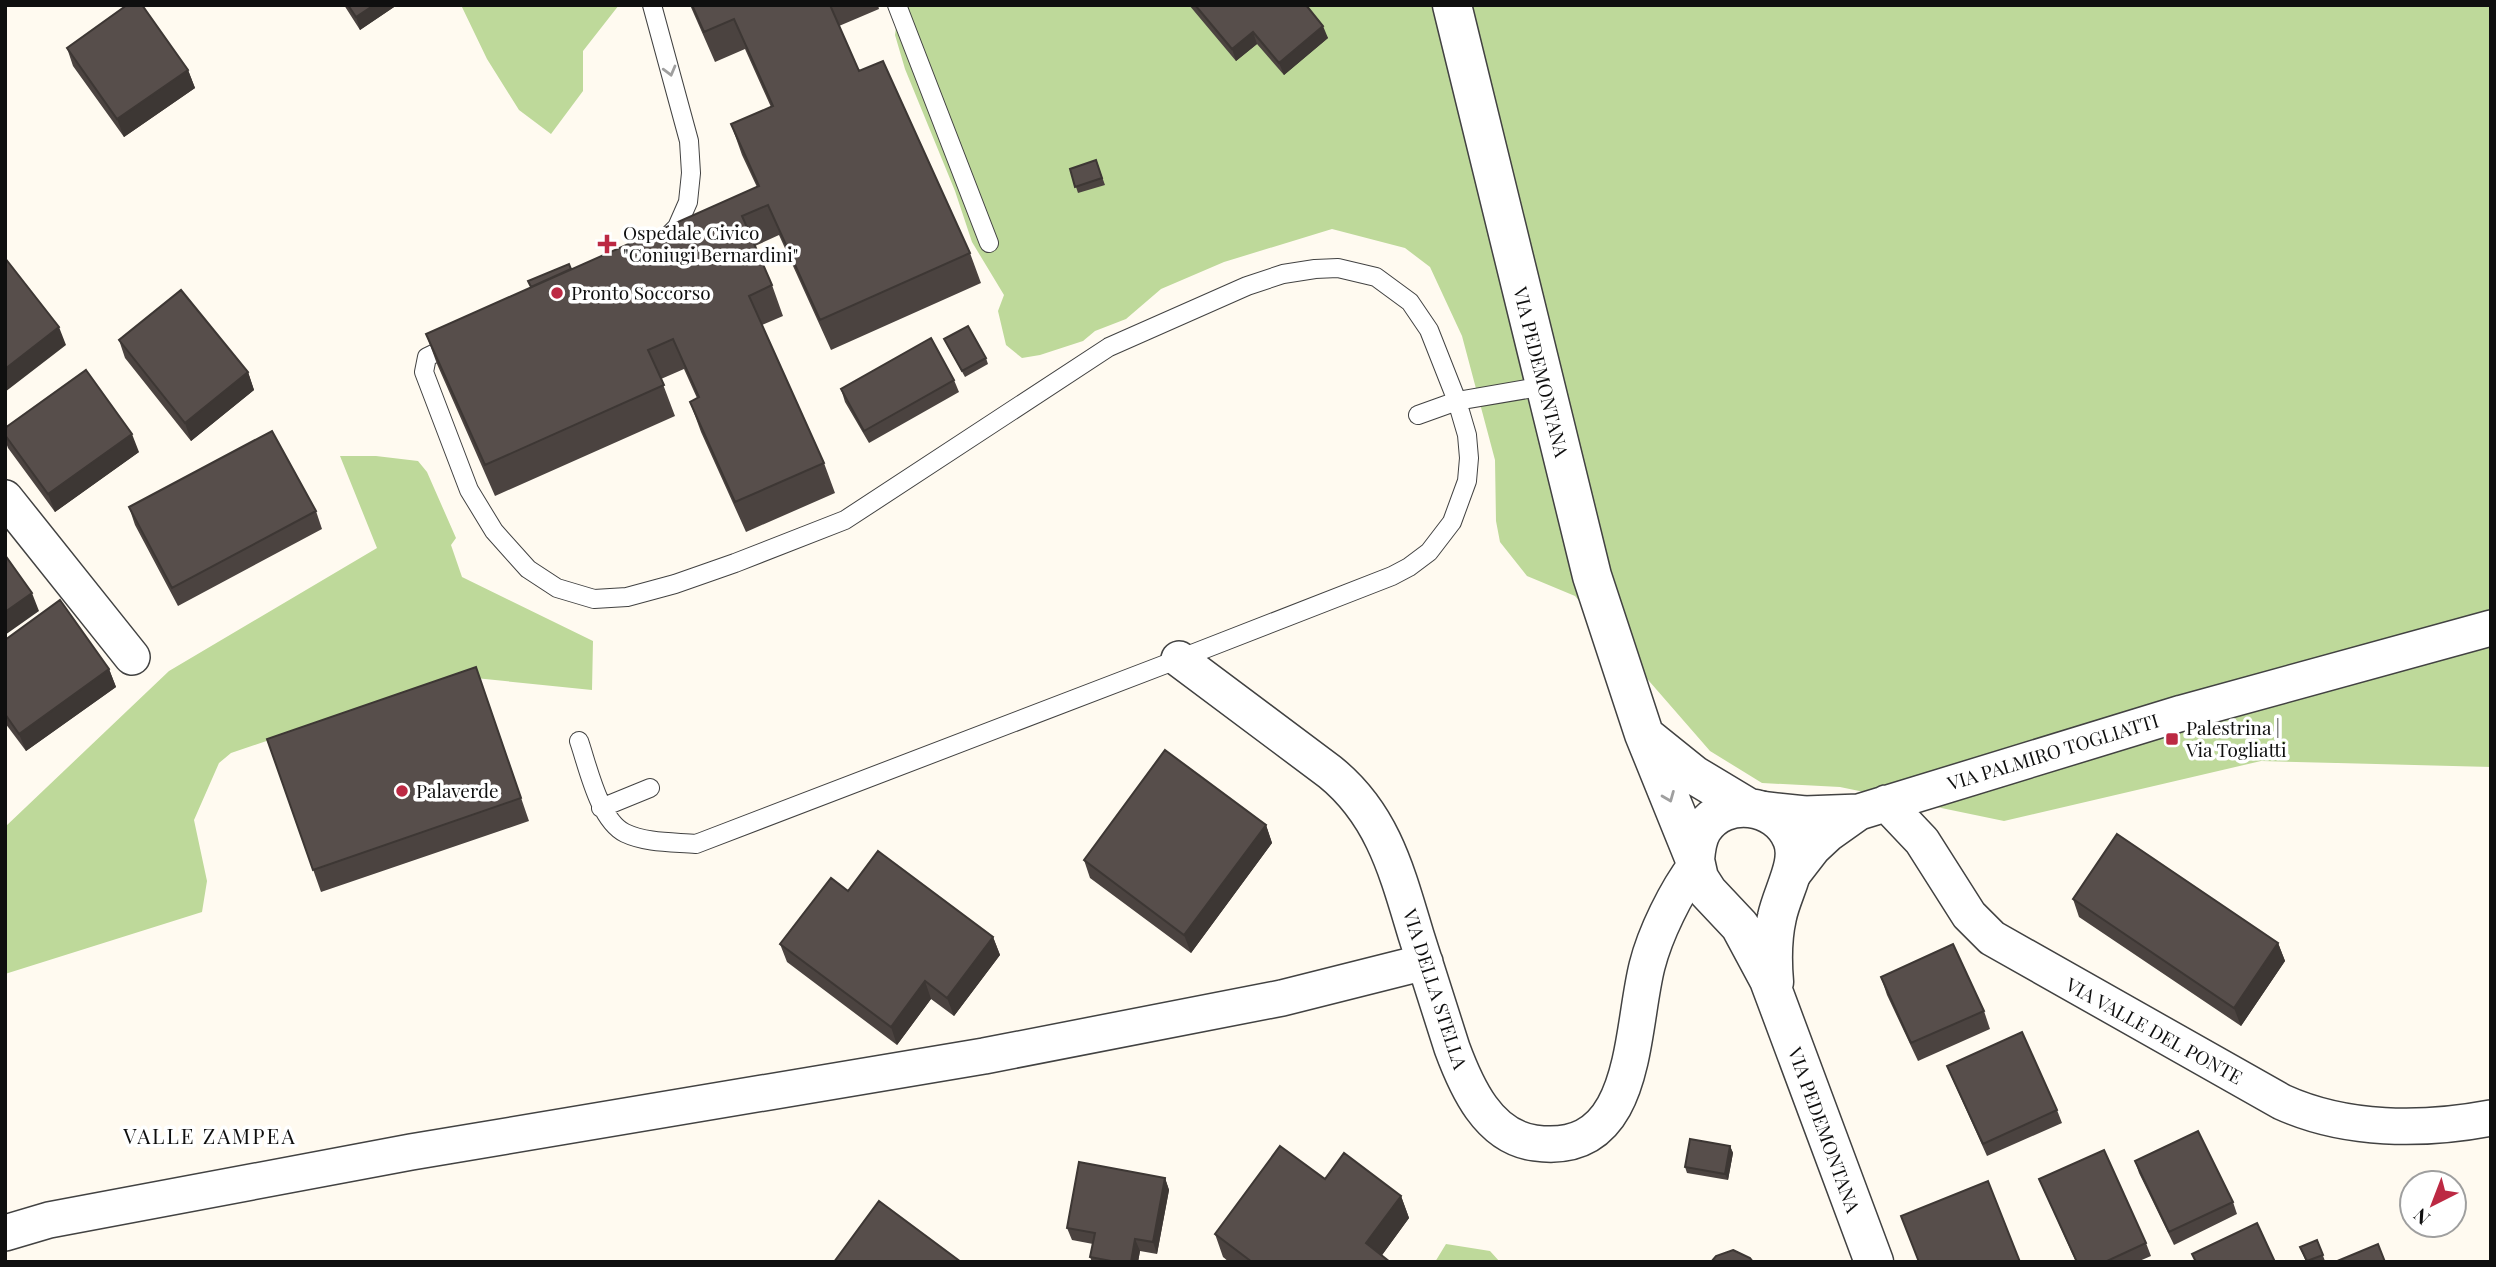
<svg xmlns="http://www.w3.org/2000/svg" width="2496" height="1267" font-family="'Playfair Display',serif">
<rect width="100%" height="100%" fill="#fffaf0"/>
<path fill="#bed99a" d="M461 5H619L583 51V91L551 134 519 110 487 59Z
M899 5H2491V767L2261 761 2004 821 1840 787 1762 783 1710 751 1575 596 1527 576 1500 542 1496 521 1495 460 1462 336 1430 267 1405 248 1332 229 1224 262 1161 289 1126 319 1095 331 1083 341 1040 355 1022 358 1006 345 998 311 1004 295 972 242 955 191 905 69 895 35Z
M340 456H376L418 461 427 472 456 538 451 545 462 577 593 641 592 690 475 678 444 681 231 753 219 763 194 820 207 881 202 912 5 974V827L169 671 377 548Z
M1446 1244 1490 1251 1500 1262H1435Z"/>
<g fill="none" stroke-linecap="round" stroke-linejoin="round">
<defs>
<path id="service" d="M652 5 689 141 691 173 688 202 677 227 666 238
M897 5 989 243
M452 345 427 357 424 372 469 490 494 531 528 569 557 588 594 599 627 597 675 584 735 563 845 520 1109 347 1247 286 1283 274 1315 269 1338 268 1376 277 1410 302 1429 330 1457 401 1467 435 1469 458 1467 481 1452 522 1429 552 1409 567 1392 576 1179 659 696 844C673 842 646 843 625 833 599 820 588 767 579 741
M1418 415 1457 401 1545 386
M601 808 650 788"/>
<path id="minor" d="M5 498 132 657
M1179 659 1330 772C1383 815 1397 872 1416 935 1428 972 1440 1010 1452 1048 1466 1086 1488 1137 1535 1143 1638 1157 1630 1034 1647 966 1655 934 1676 891 1696 865
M1886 803 1922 841 1969 915 1992 938 2282 1102C2346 1131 2422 1131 2491 1118
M1759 809 1805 814 1859 812 2182 713 2491 628
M1789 879 1813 848 1828 834 1859 812
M5 1233 49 1220 411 1152 984 1056 1282 998 1425 962"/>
<path id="tertiary" d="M1452 5 1592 576 1644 734 1695 860 1699 878 1708 892 1740 926 1769 980 1874 1262
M1648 738 1694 775 1749 808
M1695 860C1696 848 1697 838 1703 829 1725 796 1777 803 1792 839 1802 862 1782 892 1777 917 1772 939 1772 959 1774 982"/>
</defs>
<use href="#service" stroke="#424242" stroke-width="20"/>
<use href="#minor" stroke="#424242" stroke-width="38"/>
<use href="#tertiary" stroke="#424242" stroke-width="41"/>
<use href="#service" stroke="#fff" stroke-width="18"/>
<use href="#minor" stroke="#fff" stroke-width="35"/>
<use href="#tertiary" stroke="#fff" stroke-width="38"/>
</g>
<path fill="#4b4340" d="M344 5H397L360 30Z
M690 5H878L879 9 839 26 859 71 970 253 981 283 831 350 779 235 755 246 772 285 783 316 762 325 824 463 835 493 746 532 701 432 690 402 697 398 684 369 661 379 675 416 495 496 437 364 426 334 757 187 742 155 731 124 771 107 745 49 715 62Z
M1189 5H1306L1328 38 1284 75 1257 44 1236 61Z
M67 48 188 70 195 88 124 137 73 66Z
M1096 160 1105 185 1078 193 1070 169Z
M944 339 986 358 988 364 965 377 947 345Z
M119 340 248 372 254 390 191 441 125 358Z
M954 380 959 392 869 443 845 402 841 389Z
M5 428 139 452 55 512 8 448 5 440Z
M129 507 316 511 322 529 178 606 135 525Z
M5 640 109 669 116 687 26 751 5 723Z
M484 690 529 821 321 892 267 739Z
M1266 825 1272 843 1191 953 1090 878 1084 860Z
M848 891 993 937 1000 955 954 1016 931 999 897 1045 787 962 780 944Z
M2073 899 2278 943 2285 961 2241 1026 2079 917Z
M1881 977 1984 1011 1990 1029 1918 1061 1887 995Z
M1947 1066 2057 1110 2062 1123 1987 1156 1952 1078Z
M1730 1146 1733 1153 1728 1180 1687 1173 1685 1167Z
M2135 1161 2233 1202 2237 1214 2174 1245 2139 1173Z
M1165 1178 1169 1190 1157 1254 1140 1251 1138 1262H1092L1090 1257 1093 1244 1072 1240 1067 1228Z
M1325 1179 1401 1196 1409 1218 1382 1255 1390 1262H1229L1223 1257 1215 1234Z
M2039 1179 2146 1243 2151 1256 2137 1262H2076Z
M2317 1240 2325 1261 2306 1262 2300 1247Z"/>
<path fill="#3d3734" d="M374 5H397L360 30 356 17Z
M1323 26 1328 38 1284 75 1279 63Z
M1253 32 1257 44 1236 61 1232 49Z
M188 70 195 88 124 137 117 119Z
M59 327 66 345 5 392V369Z
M248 372 254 390 191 441 185 423Z
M132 434 139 452 55 512 48 494Z
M32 593 39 611 5 635V612Z
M109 669 116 687 26 751 19 734Z
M1266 825 1272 843 1191 953 1184 935Z
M993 937 1000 955 954 1016 947 998Z
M2278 943 2285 961 2241 1026 2234 1008Z
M925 981 931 999 897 1045 891 1027Z
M1730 1146 1733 1153 1728 1180 1725 1174Z
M1165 1178 1169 1190 1157 1254 1153 1242Z
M1401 1196 1409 1218 1377 1262 1366 1243Z
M1135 1239 1140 1251 1138 1262H1131Z"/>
<path fill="#574e4b" stroke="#3d3734" stroke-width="2" d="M127 5H142L188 70 117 119 67 48Z
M348 5H374L356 17Z
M692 5H830L859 71 883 61 970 253 820 320 768 205 742 216 772 285 749 296 824 463 735 502 690 402 699 397 673 339 648 350 664 385 485 465 426 334 759 186 731 124 773 106 734 19 704 32Z
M1195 5H1306L1323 26 1279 63 1253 32 1232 49Z
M1096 160 1102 178 1075 187 1070 169Z
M5 258 59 327 5 369Z
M569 264 571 269 531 287 528 281Z
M181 290 248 372 185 423 119 340Z
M968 326 986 358 962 371 944 339Z
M931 338 954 380 864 431 841 389Z
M86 370 132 434 48 494 5 435V428Z
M272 431 316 511 172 588 129 507Z
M5 555 32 593 5 612Z
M60 600 109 669 19 734 5 714V640Z
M476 667 521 798 313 870 267 739Z
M1165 750 1266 825 1184 935 1084 860Z
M2117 834 2278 943 2234 1008 2073 899Z
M878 851 993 937 947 998 925 981 891 1027 780 944 831 878 848 891Z
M1953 944 1984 1011 1911 1043 1881 977Z
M2022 1032 2057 1110 1983 1144 1947 1066Z
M2198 1131 2233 1202 2169 1232 2135 1161Z
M1690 1139 1730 1146 1725 1174 1685 1167Z
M1280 1146 1325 1179 1344 1153 1401 1196 1366 1243 1390 1262H1252L1215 1234Z
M2104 1150 2146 1243 2105 1262H2077L2039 1179Z
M1079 1162 1165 1178 1153 1242 1135 1239 1131 1262H1116L1090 1257 1095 1233 1067 1228Z
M1988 1181 2020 1262H1919L1901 1216Z
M879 1201 961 1262H834Z
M2257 1223 2275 1262H2196L2192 1254Z
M2317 1240 2323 1255 2307 1261 2300 1247Z
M2378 1244 2385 1262H2335Z
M1733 1250 1750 1258 1753 1262H1711L1716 1256Z"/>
<defs><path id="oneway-chevron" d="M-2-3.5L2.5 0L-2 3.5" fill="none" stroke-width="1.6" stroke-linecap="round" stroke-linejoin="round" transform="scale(1.75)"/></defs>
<g stroke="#9f9f9f">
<use href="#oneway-chevron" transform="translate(670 71) rotate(75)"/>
<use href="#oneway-chevron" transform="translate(1669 797) rotate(68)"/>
</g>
<g fill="#bc2943" stroke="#fff" stroke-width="2.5">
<path d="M603.5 233.5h7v7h7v7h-7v7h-7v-7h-7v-7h7z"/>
<circle cx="557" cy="293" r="7"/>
<rect x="2165" y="732" width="14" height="14" rx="3.5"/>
<circle cx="402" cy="791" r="7"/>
</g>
<g text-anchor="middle" stroke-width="7" stroke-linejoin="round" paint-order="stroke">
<g font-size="19" fill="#0f0f0f" stroke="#fff" text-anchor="start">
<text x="623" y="240">Ospedale Civico<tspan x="623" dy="22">"Coniugi Bernardini"</tspan></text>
<text x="571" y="300">Pronto Soccorso</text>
<text x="2186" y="735">Palestrina |<tspan x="2186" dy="22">Via Togliatti</tspan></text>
<text x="416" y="798">Palaverde</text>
</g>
<g font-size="19" fill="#0f0f0f" stroke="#fff">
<text transform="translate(1541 372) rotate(76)" y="7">VIA PEDEMONTANA</text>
<text transform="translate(2053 752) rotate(-17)" y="7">VIA PALMIRO TOGLIATTI</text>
<text transform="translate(1435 989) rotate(72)" y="7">VIA DELLA STELLA</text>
<text transform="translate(2154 1031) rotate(29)" y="7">VIA VALLE DEL PONTE</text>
<text transform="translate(1824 1130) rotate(70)" y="7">VIA PEDEMONTANA</text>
</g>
<g font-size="21" letter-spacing="2" fill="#0f0f0f" stroke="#fff">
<text x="210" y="1144">VALLE ZAMPEA</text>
</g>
</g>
<rect width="2496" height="1267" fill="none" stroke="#0f0f0f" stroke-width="14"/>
<g transform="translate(2433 1204) rotate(222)"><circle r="33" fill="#ffffff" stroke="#9f9f9f" stroke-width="2"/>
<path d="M0-5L12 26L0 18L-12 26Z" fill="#bc2943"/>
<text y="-10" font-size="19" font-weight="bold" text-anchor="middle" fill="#0f0f0f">N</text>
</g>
</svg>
